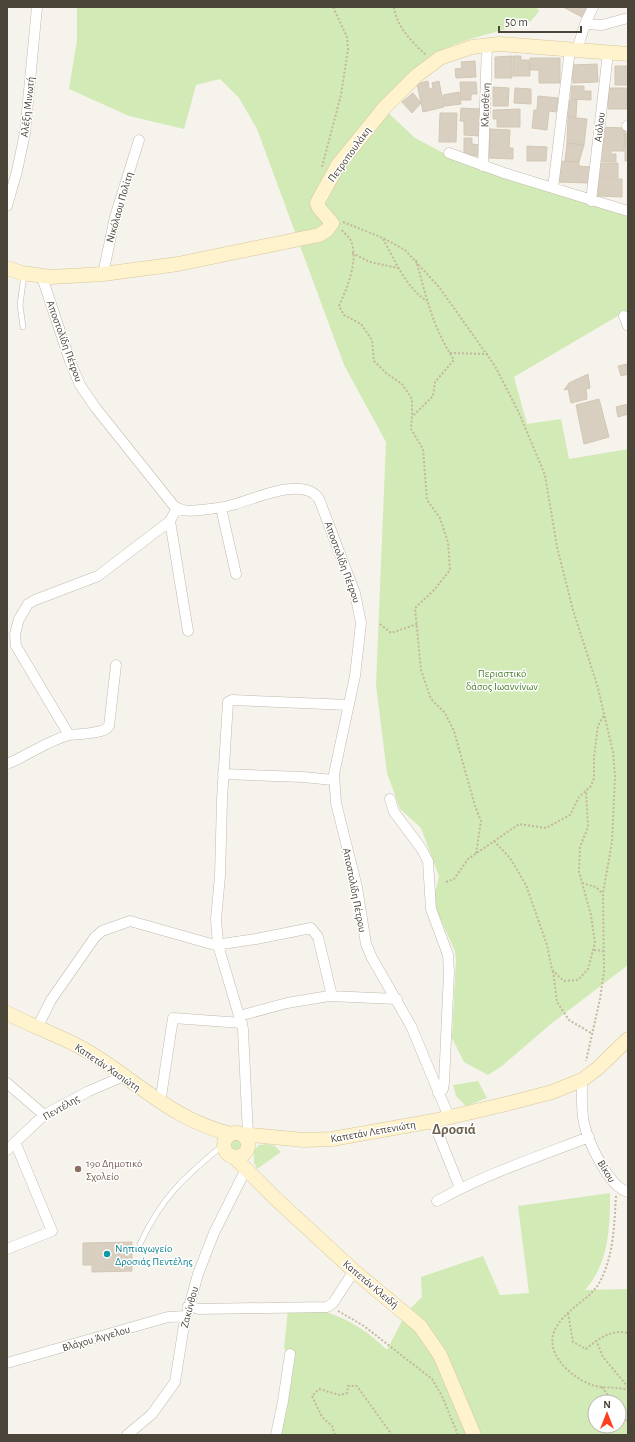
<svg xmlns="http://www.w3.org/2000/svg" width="635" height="1442" font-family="'Alegreya Sans',sans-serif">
<rect width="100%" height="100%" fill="#f6f3ec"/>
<path fill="#d2eab5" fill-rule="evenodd" d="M77 7H536L539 11 531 21C500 33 464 37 434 54 413 66 397 88 380 105L415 138 449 156 628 214V310L514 377 527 424 561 419 569 459 628 449V965L552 1023 502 1066 488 1075 464 1062 452 1038 456 960 455 951 435 907 434 897 439 876 421 828 400 809 387 773 376 685 386 442 344 365 257 129 239 98 220 79 196 85 184 129 129 116 69 89 77 40Z
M478 1081 487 1098 466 1106 456 1096 453 1085Z
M228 1145a8 8 0 1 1 16 0a8 8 0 1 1-16 0Z
M268 1144 275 1146 281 1152 257 1169 254 1162V1150L259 1145Z
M610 1193C610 1227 609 1263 585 1290L628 1289V1435H279L294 1353 284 1349 288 1309C297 1309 308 1309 317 1310 343 1315 368 1331 387 1350L406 1313 422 1297 421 1277 483 1256 500 1295 529 1293 518 1206ZM595 1402H619V1426H595Z"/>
<path fill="#d8cfc1" stroke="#d3c7b4" d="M566 7H587L582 17 565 8Z
M512 56V78H495V57Z
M513 56H521V60H529L530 76H513Z
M530 58H560V83H539V70H530Z
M475 61 476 77 456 78 455 69 462 68 461 62Z
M597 64 598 82 573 83 572 65Z
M615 66H628V85H615Z
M428 81 429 89 433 88 432 83 439 81 444 107 423 112 417 84Z
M460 82H476L477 94H471V100H461Z
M571 86H584V91H591V100L571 99Z
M493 87 509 88 508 106H493Z
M515 88 531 89V104L514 103Z
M608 88H627V109H608Z
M459 92 461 104 445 106 443 95Z
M413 93 421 103 412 113 402 102Z
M538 96 558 98 556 112 549 111 547 130 532 128 534 110H537Z
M564 100H577L576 117H563Z
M461 108 480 109V136L464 135V121H460Z
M520 109V127H497V119H493V110Z
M440 113H457L456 142H439Z
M568 117 587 119 584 145 567 143Z
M600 127 625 128 624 151H611V154H616V162L599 161Z
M490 129 510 130 509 148H513V159L489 158Z
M625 133H628V161H625Z
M464 138H472V144L480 145V156L464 155Z
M567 143 584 145 579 162 565 161Z
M527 146 547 147 546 161H527Z
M558 161 579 162V166L590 167 589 183 557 182Z
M597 163H618V178H597Z
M598 179H622V197L598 196Z
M628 364V374L621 376 618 366Z
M588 374 590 388 586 389 587 399 571 403 568 389 564 390 569 383Z
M599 399 609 437 584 444 576 405Z
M628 404V414L618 417 616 407Z
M132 1242V1271L92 1272V1265H83V1243Z"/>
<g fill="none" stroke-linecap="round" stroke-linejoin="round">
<defs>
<path id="lane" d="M23 327 20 305 24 275
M140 1244C162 1197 183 1178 222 1146"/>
<path id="street" d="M585 24 602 25 628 18
M577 50 585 24 593 7
M627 126H628
M449 153 504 173 628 211
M483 166 487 45
M553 188 570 49
M591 201 608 53
M7 206 17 171 25 133 37 7
M103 274 115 217 139 140
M42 277 70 361 80 385 95 407 174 506C182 512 191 511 201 510 211 509 221 508 232 505 252 500 304 475 319 499L355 593 361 623 355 676 334 774 336 803 357 887 366 944 372 958 411 1026 449 1117
M624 316 628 326
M221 508 236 574
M170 521 188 631
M69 735C79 734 104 734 109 726L116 665
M7 764C29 755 47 741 69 735L16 646 15 634 19 619 28 604 35 600 98 576 170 521 177 508
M223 774 303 777 333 780
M390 799 394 812 421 848 428 861 431 909 448 955 449 972 444 1083 443 1089 438 1093
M239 1016 287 1003 329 996 397 999
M37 1028 51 1000 95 937 102 931 130 921 215 945 256 939 311 928 318 937 332 996
M582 1080C582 1095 581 1109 584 1123 588 1142 609 1187 628 1192
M7 1083 44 1115
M160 1103 173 1018 242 1023
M433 1121 460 1188
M248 1135 243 1029 218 945 216 919 220 876 222 799 228 702 232 700 349 705
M7 1150 44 1115 89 1091 124 1076
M437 1201C486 1174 537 1157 589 1137
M7 1249 52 1231 15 1142
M188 1306 199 1309 327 1307 333 1303 354 1271
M7 1363 168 1317 186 1316
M127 1435 152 1414 175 1382 184 1325 198 1274 214 1233 246 1169
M276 1435 283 1401 290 1354"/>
<path id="secondary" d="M7 268 22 273 51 277 103 274 178 264 319 235 327 230 332 223 319 208 317 203 338 165 385 107 416 76 440 58 472 47 500 44 628 54
M7 1013C33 1027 62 1036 87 1051 136 1080 172 1120 231 1134
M224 1145a12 12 0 1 1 24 0a12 12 0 1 1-24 0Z
M241 1134 304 1140 332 1139 433 1121 514 1102 552 1092 582 1080 598 1068 628 1039
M234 1157 275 1198 354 1271 420 1326 440 1355 474 1435"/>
</defs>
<use href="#lane" stroke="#c2bbae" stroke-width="6"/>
<use href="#street" stroke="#c2bbae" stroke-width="11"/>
<use href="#secondary" stroke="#d6c79b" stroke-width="15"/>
<path stroke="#c4b79f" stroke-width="2" stroke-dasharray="2 2" stroke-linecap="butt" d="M394 7C396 26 412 42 426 55
M322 167 341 95 348 49 347 37 333 7
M343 222 383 238 405 250 439 287 495 366 519 413 545 475 557 547 573 610 598 688 613 752 615 776 612 842 603 893 604 971 600 999 586 1061
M342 230C344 233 348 236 350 239 360 258 347 288 339 306L344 315 361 324 372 340 374 361 386 373 402 384 412 399V416
M383 239C395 260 406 288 427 301
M352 253 370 262 398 268
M416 260C427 299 432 326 454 360L435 382 433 396 412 417 411 429 423 449 427 500 440 518 448 542 450 570 434 590 415 608 421 670 431 699 445 713 454 731 475 806 481 821 476 854
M450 353 488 354
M380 624 391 633 417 624
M494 841 510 858 526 885 547 945 552 970 564 981 578 980 588 969 595 943 591 915 579 872 580 847 588 827 586 790
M446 882 454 879 468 859 519 824 546 828 570 815 579 797 591 786 594 778V757L598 726 604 715
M582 883 596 887 602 893
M594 950 604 951
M553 971 557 1002 569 1020 591 1033
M616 1196C614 1226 614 1258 598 1285 588 1300 567 1309 557 1326 541 1351 570 1377 592 1385 604 1389 615 1386 628 1390
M338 1311 364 1326 432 1379 442 1396 458 1435
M568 1313 573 1342 586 1349C598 1339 611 1329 628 1333
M596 1340 603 1357 628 1387
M602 1387 613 1402
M619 1410 628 1422
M335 1435 332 1426 322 1417 312 1396 319 1389 340 1395 347 1393 348 1386H357L392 1435"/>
<use href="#lane" stroke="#fff" stroke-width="5"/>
<use href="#street" stroke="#fff" stroke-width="10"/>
<use href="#secondary" stroke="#fff3cd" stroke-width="14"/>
</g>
<circle fill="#8d6e63" stroke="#fff" stroke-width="1.5" cx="78" cy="1169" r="4"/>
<circle fill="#0f9aa8" stroke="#fff" stroke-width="1.5" cx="107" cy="1254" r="4"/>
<g text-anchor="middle" stroke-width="3" stroke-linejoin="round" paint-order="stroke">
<g font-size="11" fill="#4b4439" stroke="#fff">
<text transform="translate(485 105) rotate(-88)" y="4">Κλεισθένη</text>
<text transform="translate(27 107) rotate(-84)" y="4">Αλέξη Μινωτή</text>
<text transform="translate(599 127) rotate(-83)" y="4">Αιόλου</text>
<text transform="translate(349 154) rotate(-54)" y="4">Πετροπουλάκη</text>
<text transform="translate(119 207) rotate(-74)" y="4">Νικόλαου Πολίτη</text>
<text transform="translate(65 341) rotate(70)" y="4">Αποστολίδη Πέτρου</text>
<text transform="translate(343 562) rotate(70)" y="4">Αποστολίδη Πέτρου</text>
<text transform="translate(355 890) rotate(79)" y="4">Αποστολίδη Πέτρου</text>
<text transform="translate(108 1067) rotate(34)" y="4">Καπετάν Χασιώτη</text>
<text transform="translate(61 1107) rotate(-30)" y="4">Πεντέλης</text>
<text transform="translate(373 1131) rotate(-10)" y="4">Καπετάν Λεπενιώτη</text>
<text transform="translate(607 1171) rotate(59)" y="4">Βίκου</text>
<text transform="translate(371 1284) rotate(40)" y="4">Καπετάν Κλειδή</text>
<text transform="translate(189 1307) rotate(-75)" y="4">Ζακύνθου</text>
<text transform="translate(96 1338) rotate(-16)" y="4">Βλάχου Άγγελου</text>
</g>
<g font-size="11" fill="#4a7f2a" stroke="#fff">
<text x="502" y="677">Περιαστικό<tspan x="502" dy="13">δάσος Ιωαννίνων</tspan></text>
</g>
<g font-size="11" fill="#785e54" stroke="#fff" text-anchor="start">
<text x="86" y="1167">19ο Δημοτικό<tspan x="86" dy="13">Σχολείο</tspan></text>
</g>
<g font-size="11" fill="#0d838f" stroke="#fff" text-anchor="start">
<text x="115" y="1252">Νηπιαγωγείο<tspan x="115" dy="13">Δροσιάς Πεντέλης</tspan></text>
</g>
<g font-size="15" font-weight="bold" fill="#6e6250" stroke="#fff">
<text x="454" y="1134">Δροσιά</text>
</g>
</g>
<rect width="635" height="1442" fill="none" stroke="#4b4439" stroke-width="16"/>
<g transform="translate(607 1414)"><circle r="19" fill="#ffffff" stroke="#b7b4b0"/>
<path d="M0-3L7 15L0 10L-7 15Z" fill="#fc3f1d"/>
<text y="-6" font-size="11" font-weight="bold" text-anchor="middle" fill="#4b4439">N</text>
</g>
<path d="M499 26v6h82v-6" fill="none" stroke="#4b4439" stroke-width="2"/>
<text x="505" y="26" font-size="12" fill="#4b4439" stroke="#ffffff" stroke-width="3" paint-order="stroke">50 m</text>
</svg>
